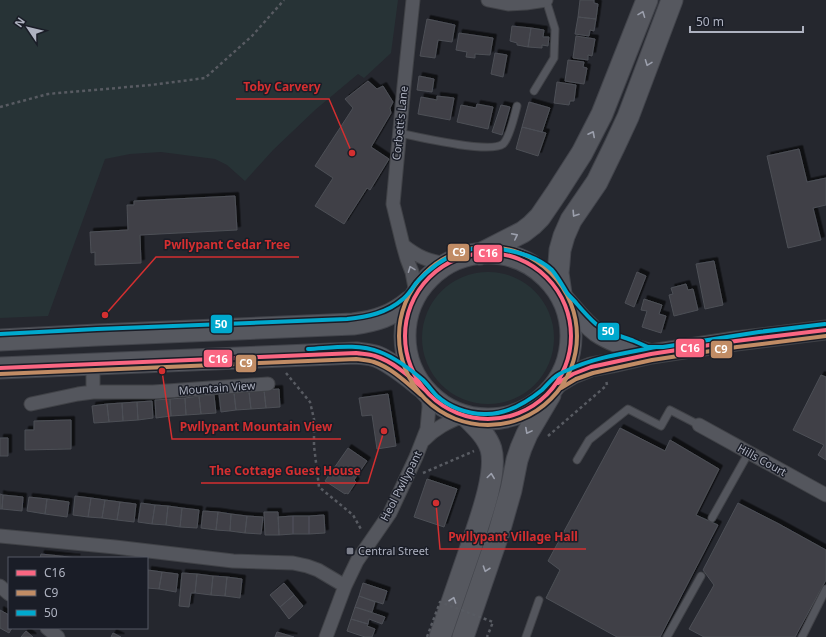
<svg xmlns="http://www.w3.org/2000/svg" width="826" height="637" font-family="'Noto Sans',sans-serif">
<defs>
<filter id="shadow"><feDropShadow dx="3.5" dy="-3.5" stdDeviation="0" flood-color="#0009"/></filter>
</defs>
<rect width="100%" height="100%" fill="#25272e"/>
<path fill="#273336" d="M0 0H398L391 53 364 78 358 74 315 110 273 150 245 181 227 165 215 159 161 152 130 154 105 159 48 316 0 318Z
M422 338a66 66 0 1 1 132 0a66 66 0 1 1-132 0Z"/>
<path fill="#3f4147" stroke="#4d4f56" filter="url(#shadow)" d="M580 0H594V3L598 4 596 19 578 17Z
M578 17 596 19 594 31 590 30 589 36 575 34Z
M427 19 455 25 452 42 438 40 435 58 420 56Z
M512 26 531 28 528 47 517 45V43L510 41Z
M531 28 544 30 543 37H549L548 46 542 45V48L528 47Z
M459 33 493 38 490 55 475 54V58L466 57 467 52 456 50Z
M576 36 595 39 592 56 588 55V60L573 58Z
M495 53 507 55 503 77 491 74Z
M568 60 584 62 583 67 587 68 584 84 565 81Z
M419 76 434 79 432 92 417 90Z
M368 81 377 89 383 86 393 102 390 108 391 113 371 147 389 159 370 190 367 188 344 224 315 206 333 178 315 166 353 108 345 99Z
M557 82 576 85 574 101H570L569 105 554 103Z
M437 96 454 98 450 120 418 114 421 97 437 100Z
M529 102 550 108 542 132 522 127Z
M477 104 493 107 488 129 457 122 461 105 476 108Z
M501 105 510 107 502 135 492 132Z
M522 127 546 133 538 156 516 149Z
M799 149 807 182 826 178V205L813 208 821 240 788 248 767 156Z
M235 196 237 230 140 235 141 263 95 265V252L91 253 90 232 128 230 127 205H134V201Z
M714 261 723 305 705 309 696 264Z
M637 272 646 276 634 307 625 303Z
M686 284 688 290 693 289 698 310 674 316 669 295 673 294 671 288Z
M644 299 662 305 659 314 666 316 661 333 642 327 647 311 641 310Z
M821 375 826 377V460L818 455 824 445 793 430Z
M279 389 280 407 266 408 264 390Z
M264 390 266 408 251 409 249 392Z
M249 392 251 409 236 410 234 393Z
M234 393 236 410 221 412 219 394Z
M388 394 396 446 377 449 372 415 362 416 359 398Z
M214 395 216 413 201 414 199 396Z
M199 396 201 414 186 415 185 398Z
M185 398 186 415 171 416 170 399Z
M170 399 171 416 156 418 155 400Z
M152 401 153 418 138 420 137 402Z
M137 402 138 420 123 421 122 403Z
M122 403 123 421 109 422 107 404Z
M107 404 109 422 94 423 92 406Z
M71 420V449L25 450V430H34V421Z
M620 428 665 451 670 440 719 469 696 515 718 525 660 637H617L546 598 560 570 548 561Z
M0 438H8V456H0Z
M348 448 367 461 354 480 356 482 348 494 346 493 345 494 325 481Z
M427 479 457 489 444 527 414 517Z
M0 494 3 495 2 509H0Z
M3 495 23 497 22 511 2 509Z
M75 496 91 498 88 517 73 515Z
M29 497 47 499 45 514 27 511Z
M91 498 105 500 102 518 88 517Z
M47 499 69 502 67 517 45 514Z
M105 500 120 502 117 520 102 518Z
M120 502 136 504 134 522 117 520Z
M141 503 155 505 152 524 138 522Z
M738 503 779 524 826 550V580L795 637H704L689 629 714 585 703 570Z
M155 505 168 506 166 525 152 524Z
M168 506 182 508 180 527 166 525Z
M182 508 199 510 197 528 180 527Z
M203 511 218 512 216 530 201 528Z
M218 512 231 514 230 531 216 530Z
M264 512H278L279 535H265Z
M231 514 247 516 245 533 230 531Z
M324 515 325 533 309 534V516Z
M247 516 263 517 261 534 245 533Z
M293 516H309V534H293Z
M293 516V534L279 535 278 517Z
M41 554 60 556V558H40Z
M60 556 77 558H60Z
M148 570 162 572 159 589 147 588Z
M162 572 178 574 176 592 159 589Z
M182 573 197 574 195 593H191L189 607 179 606Z
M197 574 213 576 211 595 195 593Z
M213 576 227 577 225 596 211 595Z
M227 577 242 579 240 598 225 596Z
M284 583 294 595 280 607 270 595Z
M363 583 387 591 383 604 359 596Z
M294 595 303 606 289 619 280 607Z
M359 596 375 602 372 612 355 607Z
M355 607 385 617 382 624 369 619 368 624 351 619Z
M0 610 9 615V628H12L9 633 0 628Z
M351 619 368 624 367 626 375 629 372 637H365L347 631Z
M26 631 33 637H21Z
M277 632 294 637H275Z
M113 633 121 637H111Z"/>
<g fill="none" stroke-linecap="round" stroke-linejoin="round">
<defs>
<path id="service" d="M534 91 554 58 555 29 546 0
M399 133C418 137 490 154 503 144 509 139 515 114 517 106
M577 460 589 440 628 409 661 426 670 410 699 425
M712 518 749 452
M526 637 539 600
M667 637 701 576
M802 637 826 589"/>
<path id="minor" d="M413 0 404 86 393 204 403 245 407 259 412 272 416 293
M488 0 508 4 526 3 546 0
M403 245C418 257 428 261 447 264
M93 364V392H153L268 384
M31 404 78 394 93 392
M699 425 826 495
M424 440C435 428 448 422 463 416
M0 536 115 547 233 561 293 563 307 566 318 570 345 586
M0 586 9 594
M47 628 58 637
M326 637 345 586 357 561 390 513 416 457 427 429 429 407 428 395"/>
<path id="secondary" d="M562 296C573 308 583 322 596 332 612 343 632 348 651 354
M558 383 573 374 591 367 612 363 651 354 736 341 826 330"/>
<path id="primary" d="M405 336a83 83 0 1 1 166 0a83 83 0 1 1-166 0Z
M480 254 523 232 532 225 540 217 557 192 582 153 602 114 647 0
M561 294 558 273 559 263 560 250 564 236 571 220 597 182 615 145 628 117 672 0
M0 340 97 335 353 324C376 321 392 316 410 301
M0 368 356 353C363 354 371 354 378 357 394 364 409 377 423 388
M440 637C450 608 460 579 470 550 478 525 498 474 491 449 487 436 476 426 467 417
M463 637 499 532 511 490 517 460 521 448 527 434 550 395"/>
</defs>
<use href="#service" stroke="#404247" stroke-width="9"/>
<use href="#minor" stroke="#404247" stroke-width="15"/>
<use href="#secondary" stroke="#404247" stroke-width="21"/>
<use href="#primary" stroke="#42444b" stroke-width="23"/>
<path stroke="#585b62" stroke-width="2.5" stroke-dasharray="3 3" stroke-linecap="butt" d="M0 107 48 94 151 85 205 78 252 36 284 0
M286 373 310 402 314 419V446L319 487 353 515 362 531
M548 436 607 385 606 380
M423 473 474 451"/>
<use href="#service" stroke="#54565d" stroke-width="7"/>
<use href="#minor" stroke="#54565d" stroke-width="13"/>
<use href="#secondary" stroke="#585a62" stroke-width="19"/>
<use href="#primary" stroke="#56585f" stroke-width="21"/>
<path stroke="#585b62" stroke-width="2.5" stroke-dasharray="3 3" stroke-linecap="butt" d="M427 637 440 602 493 622 487 637"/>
<defs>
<path id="bus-1" d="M405 336a83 83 0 1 1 166 0a83 83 0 1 1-166 0Z
M0 368 356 353C362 354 369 354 375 356 394 362 410 377 425 390
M558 383 573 374 591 367 651 354 736 341 826 330"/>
<path id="bus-2" d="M399 336a89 89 0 1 1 178 0a89 89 0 1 1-178 0Z
M0 374 356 359C362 360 368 360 374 362 392 368 407 383 421 395
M561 388 576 379 593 373 652 360 737 347 826 336"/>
<path id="bus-3" d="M0 334 97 329 347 319C367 317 387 313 403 299 408 295 412 289 416 283 429 269 444 257 463 251 488 243 533 252 552 270 558 277 562 285 567 293 570 297 574 300 577 304 583 311 589 318 596 324 607 333 621 336 634 341 639 343 643 345 648 347H663L759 332 825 324
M308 349C331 348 357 343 380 352 396 358 410 369 423 380 428 385 432 391 437 396 449 407 467 414 484 414 505 415 526 403 542 390 546 386 550 381 555 377 558 374 563 372 568 370 595 357 626 353 656 347"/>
</defs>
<use href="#bus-1" stroke="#1a1d27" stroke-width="7"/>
<use href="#bus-2" stroke="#1a1d27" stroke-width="7"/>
<use href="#bus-3" stroke="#1a1d27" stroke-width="7"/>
<use href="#bus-1" stroke="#fa6682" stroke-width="4"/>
<use href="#bus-2" stroke="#c18c65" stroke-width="4"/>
<use href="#bus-3" stroke="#00a9ce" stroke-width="4"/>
</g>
<defs><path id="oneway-chevron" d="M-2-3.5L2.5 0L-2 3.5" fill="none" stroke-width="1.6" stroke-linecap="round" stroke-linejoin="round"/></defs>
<g stroke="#9ca0ad">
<use href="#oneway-chevron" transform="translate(642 14) rotate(-69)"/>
<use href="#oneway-chevron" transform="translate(648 63) rotate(111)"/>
<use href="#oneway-chevron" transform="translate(592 134) rotate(-63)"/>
<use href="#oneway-chevron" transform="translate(575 214) rotate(123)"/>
<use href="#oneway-chevron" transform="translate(515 236) rotate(-27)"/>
<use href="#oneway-chevron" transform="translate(528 431) rotate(118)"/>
<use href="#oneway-chevron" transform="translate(491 476) rotate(-82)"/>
<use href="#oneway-chevron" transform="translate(486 569) rotate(109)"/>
<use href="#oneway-chevron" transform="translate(453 600) rotate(-71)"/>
</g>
<use stroke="#989ba7" href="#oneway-chevron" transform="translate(411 269) rotate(-111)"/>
<rect fill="#7e818d" stroke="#1a1d27" stroke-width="1.5" x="346" y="547" width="8" height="8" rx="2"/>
<g text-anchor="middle" stroke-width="3" stroke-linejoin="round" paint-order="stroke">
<g font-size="11" fill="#aeb2c0" stroke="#1a1d27">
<text transform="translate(400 123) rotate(-84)" y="4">Corbett's Lane</text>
<text transform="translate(217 388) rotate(-4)" y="4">Mountain View</text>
<text transform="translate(762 460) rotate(29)" y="4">Hills Court</text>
<text transform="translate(401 486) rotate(-63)" y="4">Heol Pwllypant</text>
</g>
<g font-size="11" fill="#aeb2c0" stroke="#1a1d27" text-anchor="start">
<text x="358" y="555">Central Street</text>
</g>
</g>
<path fill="none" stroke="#d42f30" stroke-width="1.5" d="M352 153L329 99H236M105 315L156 257H299M162 371L172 439H341M384 431L368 483H201M436 503L440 549H586"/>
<g fill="#d42f30" stroke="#1a1d27" stroke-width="1.5">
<circle cx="352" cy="153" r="4"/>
<circle cx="105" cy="315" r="4"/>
<circle cx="162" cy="371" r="4"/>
<circle cx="384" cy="431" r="4"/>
<circle cx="436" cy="503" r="4"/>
</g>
<g font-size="12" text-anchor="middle" font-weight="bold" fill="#d42f30" stroke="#1a1d27" stroke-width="3" stroke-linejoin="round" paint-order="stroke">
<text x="282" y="91">Toby Carvery</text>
<text x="227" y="249">Pwllypant Cedar Tree</text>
<text x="256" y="431">Pwllypant Mountain View</text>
<text x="285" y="475">The Cottage Guest House</text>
<text x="513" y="541">Pwllypant Village Hall</text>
</g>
<g stroke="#1a1d27" stroke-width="1.5">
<rect x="447" y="243" width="23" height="19" rx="4" fill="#c18c65"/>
<rect x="473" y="244" width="30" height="19" rx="4" fill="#fa6682"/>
<rect x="210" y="314" width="23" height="20" rx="4" fill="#00a9ce"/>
<rect x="597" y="322" width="23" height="19" rx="4" fill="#00a9ce"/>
<rect x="675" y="338" width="30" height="20" rx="4" fill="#fa6682"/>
<rect x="710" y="340" width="23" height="19" rx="4" fill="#c18c65"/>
<rect x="203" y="349" width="30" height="19" rx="4" fill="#fa6682"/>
<rect x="235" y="354" width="22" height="19" rx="4" fill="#c18c65"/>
</g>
<g font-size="11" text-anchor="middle" font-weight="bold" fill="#fff">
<text x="459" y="256">C9</text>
<text x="488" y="257">C16</text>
<text x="221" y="328">50</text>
<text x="608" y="335">50</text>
<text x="690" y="352">C16</text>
<text x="721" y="353">C9</text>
<text x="218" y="363">C16</text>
<text x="246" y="367">C9</text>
</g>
<rect x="8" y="557" width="140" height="72" fill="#1a1d27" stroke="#555964"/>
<rect x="16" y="570" width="20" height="6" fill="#fa6682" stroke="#555964"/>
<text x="44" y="577" font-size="12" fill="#aeb2c0">C16</text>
<rect x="16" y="590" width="20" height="6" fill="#c18c65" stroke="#555964"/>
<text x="44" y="597" font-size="12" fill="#aeb2c0">C9</text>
<rect x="16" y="610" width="20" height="6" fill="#00a9ce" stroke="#555964"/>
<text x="44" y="617" font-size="12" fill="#aeb2c0">50</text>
<g transform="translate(28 28) rotate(305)" stroke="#1a1d27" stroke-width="3" paint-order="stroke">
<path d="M0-3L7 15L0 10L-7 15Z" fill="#aeb2c0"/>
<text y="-6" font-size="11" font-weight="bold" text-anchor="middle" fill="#aeb2c0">N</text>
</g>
<path d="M690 26v6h113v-6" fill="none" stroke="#aeb2c0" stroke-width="2"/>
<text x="696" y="26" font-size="12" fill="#aeb2c0" stroke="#1a1d27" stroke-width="3" paint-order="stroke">50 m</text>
</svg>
